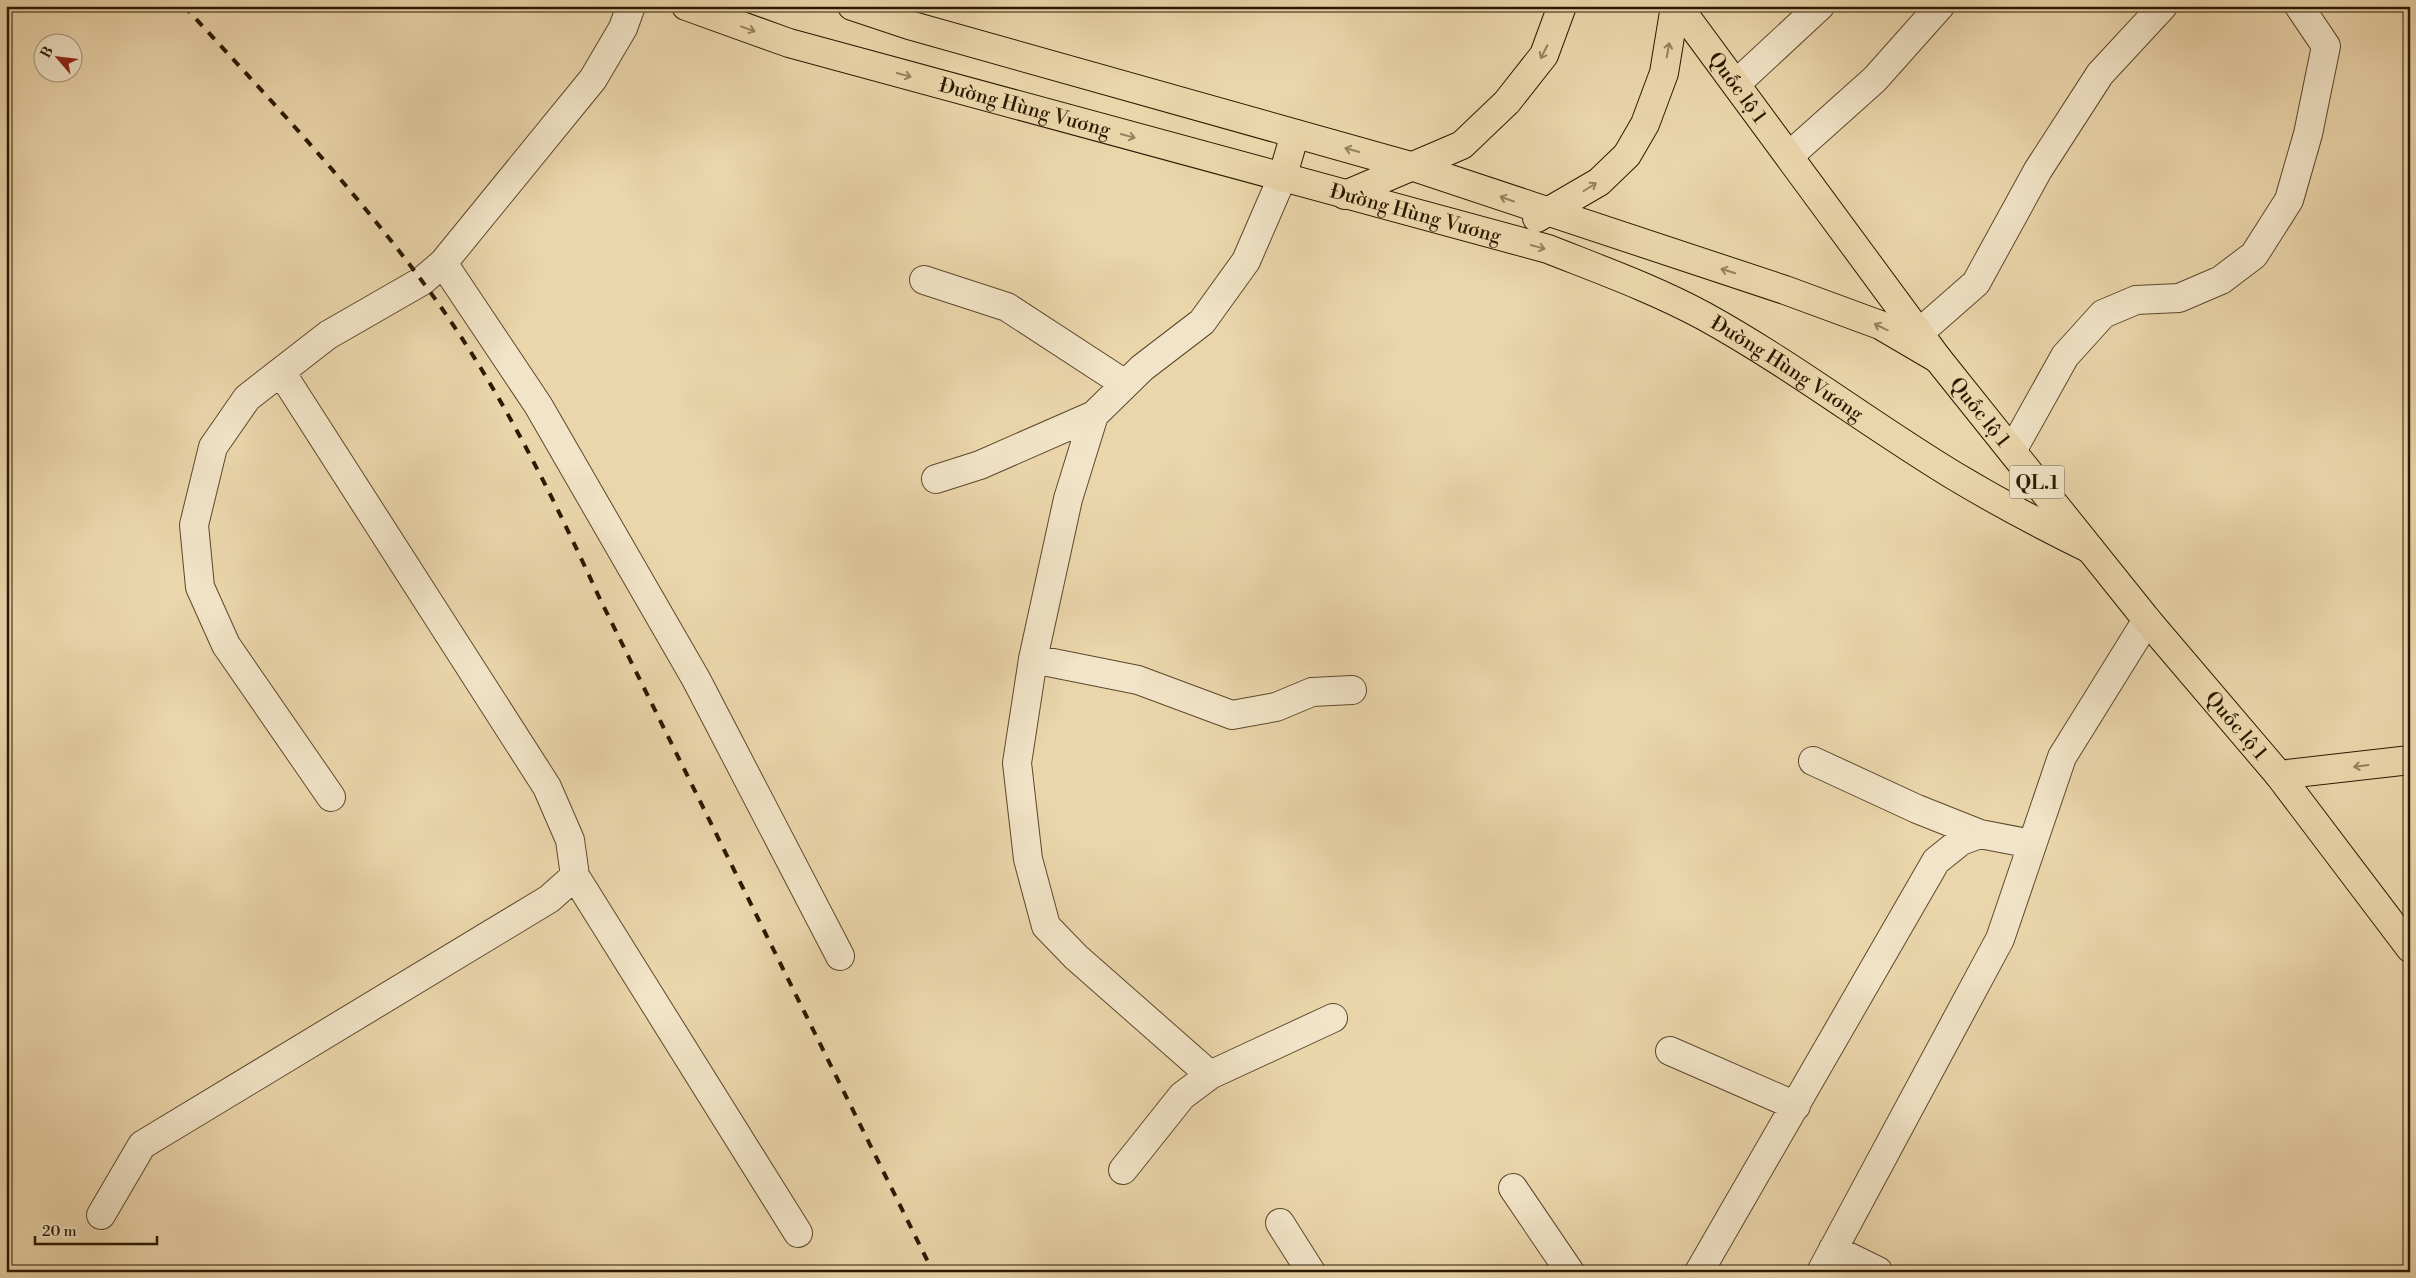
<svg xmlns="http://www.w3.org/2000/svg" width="2416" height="1278" font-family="'Libre Bodoni',serif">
<rect width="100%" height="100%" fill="#ebd6ab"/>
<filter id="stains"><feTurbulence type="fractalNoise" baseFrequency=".004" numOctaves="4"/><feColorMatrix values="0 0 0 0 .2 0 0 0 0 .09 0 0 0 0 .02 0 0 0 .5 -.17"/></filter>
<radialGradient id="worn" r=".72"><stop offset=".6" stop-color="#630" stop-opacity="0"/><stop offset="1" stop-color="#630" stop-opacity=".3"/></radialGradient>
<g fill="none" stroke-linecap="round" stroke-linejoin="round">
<defs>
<path id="minor" d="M1736 84 1820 6
M1789 156 1875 79 1940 6
M443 263 538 405 696 679 840 956
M924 280 1007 307 1125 384
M1919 333 1976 283 2038 170 2100 74 2163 6
M2012 451 2065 356 2103 314 2136 300 2179 298 2221 280 2254 255 2289 200 2308 134 2326 46 2299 6
M936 479 980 465 1094 415
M1033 659 1138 680 1232 715 1276 707 1312 692 1352 690
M1813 761 1917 809 1980 834
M331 797 226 645 200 587 194 525 213 447 247 398 328 335 422 281 443 263 593 79 623 28 631 6
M575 876 798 1233
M1670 1051 1796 1106
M1210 1075 1076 957 1046 926 1028 859 1017 763 1033 659 1068 499 1094 415 1142 368 1202 322 1246 261 1282 178
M1123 1170 1182 1096 1210 1075 1333 1018
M1513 1188 1570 1272
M101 1215 142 1145 549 899 575 876 570 840 547 787 281 372
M1280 1223 1311 1272
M1833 1249 1878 1271
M1699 1272 1936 861 1961 841 1980 834 2032 844
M1821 1272 2000 939 2062 757 2147 620"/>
<g id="major">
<path id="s1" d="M686 6 789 43 1548 249C1601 270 1654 289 1704 316 1791 364 1869 424 1953 475 1998 502 2043 526 2090 549"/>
<path d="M852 6 909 25 1414 167 1785 290 1880 325 1938 359"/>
<path d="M1282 178 1295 134"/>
<path d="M1345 195 1462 145 1507 102 1544 55 1562 6"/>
<path d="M1537 218 1599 182 1627 155 1645 124 1664 73 1675 6"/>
<path d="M2279 775 2410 760"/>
</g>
<g id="highway">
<path id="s2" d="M1678 6 1938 359 2147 620 2279 775 2410 948"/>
</g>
</defs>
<use href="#minor" stroke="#5b482c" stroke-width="30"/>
<use href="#major" stroke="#2b1902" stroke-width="30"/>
<use href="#highway" stroke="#2b1902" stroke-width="30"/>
<use href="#minor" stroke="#f2e4c8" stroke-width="28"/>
<use href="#major" stroke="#ebd6ab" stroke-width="28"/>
<use href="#highway" stroke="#ebd6ab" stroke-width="28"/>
<path stroke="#2b1902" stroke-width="4" stroke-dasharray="9 9" stroke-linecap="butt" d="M184 6C266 95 350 184 422 281 494 377 549 488 599 597L933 1272"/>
</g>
<defs><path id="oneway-shaft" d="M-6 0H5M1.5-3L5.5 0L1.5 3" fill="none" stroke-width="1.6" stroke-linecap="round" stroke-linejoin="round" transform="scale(1.25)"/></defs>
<g stroke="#95815f">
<use href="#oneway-shaft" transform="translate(748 29) rotate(20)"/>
<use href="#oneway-shaft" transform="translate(1668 50) rotate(-80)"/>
<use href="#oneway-shaft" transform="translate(1544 52) rotate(117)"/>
<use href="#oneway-shaft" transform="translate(904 75) rotate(15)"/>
<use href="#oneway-shaft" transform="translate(1128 136) rotate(15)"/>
<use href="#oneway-shaft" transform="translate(1352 150) rotate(-164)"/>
<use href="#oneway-shaft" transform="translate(1590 187) rotate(-32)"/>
<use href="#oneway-shaft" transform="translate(1507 199) rotate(-161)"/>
<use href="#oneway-shaft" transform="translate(1538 247) rotate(15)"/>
<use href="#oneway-shaft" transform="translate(1728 271) rotate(-162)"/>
<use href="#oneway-shaft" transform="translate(1881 327) rotate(-154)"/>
<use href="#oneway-shaft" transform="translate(2361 766) rotate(173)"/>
</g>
<g text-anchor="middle" stroke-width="4.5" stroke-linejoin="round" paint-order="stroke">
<rect fill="#f2e4c8" stroke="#67563d" stroke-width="1" x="2009.5" y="465.5" width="55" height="33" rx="4"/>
<g font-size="19" font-weight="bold" fill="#2b1902">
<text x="2037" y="489">QL.1</text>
</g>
<g font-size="20" fill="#2b1902" stroke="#f2e4c8">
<text dy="7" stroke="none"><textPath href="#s2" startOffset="101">Quốc lộ 1</textPath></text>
<text dy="7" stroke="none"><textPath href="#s1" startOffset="354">Đường Hùng Vương</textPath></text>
<text dy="7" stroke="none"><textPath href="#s1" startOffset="759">Đường Hùng Vương</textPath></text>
<text dy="7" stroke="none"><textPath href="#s1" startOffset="1164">Đường Hùng Vương</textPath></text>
<text dy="7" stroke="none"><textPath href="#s2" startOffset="506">Quốc lộ 1</textPath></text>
<text dy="7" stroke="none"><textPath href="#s2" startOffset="911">Quốc lộ 1</textPath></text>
</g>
</g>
<rect width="2416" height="1278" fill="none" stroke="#ebd6ab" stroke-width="25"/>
<rect x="8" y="8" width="2401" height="1263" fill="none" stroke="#2b1902" stroke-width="2.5"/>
<rect x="12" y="12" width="2391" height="1253" fill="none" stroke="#2b1902"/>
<g transform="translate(58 58) rotate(298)"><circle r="24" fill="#f2e4c8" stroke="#a29379"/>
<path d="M0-4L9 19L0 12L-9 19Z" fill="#8f2418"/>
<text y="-8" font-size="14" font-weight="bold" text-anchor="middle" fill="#2b1902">B</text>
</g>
<path d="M35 1236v8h122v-8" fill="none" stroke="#2b1902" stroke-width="2.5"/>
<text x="42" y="1236" font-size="15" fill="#2b1902" stroke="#f2e4c8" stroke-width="4" paint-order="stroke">20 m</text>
<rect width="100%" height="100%" filter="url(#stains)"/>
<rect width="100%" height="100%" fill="url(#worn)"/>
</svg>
